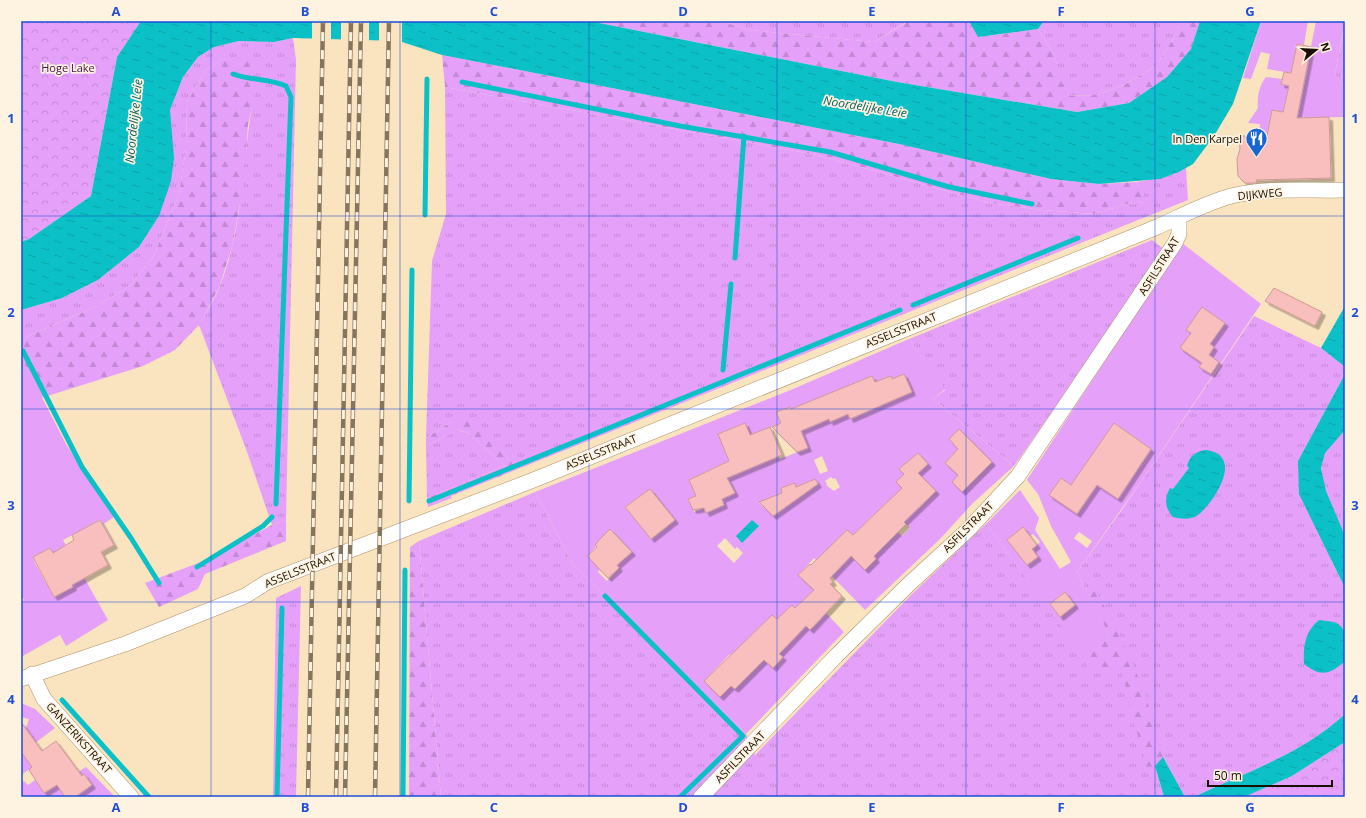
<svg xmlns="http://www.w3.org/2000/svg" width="1366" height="818" font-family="'Open Sans',sans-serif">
<defs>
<pattern id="grass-tufts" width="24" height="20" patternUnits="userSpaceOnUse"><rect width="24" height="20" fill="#e5a1f9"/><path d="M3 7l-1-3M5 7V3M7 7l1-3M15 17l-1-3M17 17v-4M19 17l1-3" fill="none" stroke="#c489d4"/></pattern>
<pattern id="forest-firs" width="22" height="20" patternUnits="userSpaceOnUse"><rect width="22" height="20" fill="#e5a1f9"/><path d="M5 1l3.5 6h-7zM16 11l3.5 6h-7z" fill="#c489d4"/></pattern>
<pattern id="park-crowns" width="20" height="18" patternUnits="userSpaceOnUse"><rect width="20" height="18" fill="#e5a1f9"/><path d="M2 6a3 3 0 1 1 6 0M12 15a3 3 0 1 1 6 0" fill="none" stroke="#c489d4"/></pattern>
<pattern id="water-ripples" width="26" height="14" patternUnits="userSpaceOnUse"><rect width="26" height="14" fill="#0bc0c6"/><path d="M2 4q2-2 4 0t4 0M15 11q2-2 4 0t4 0" fill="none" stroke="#0aa4a8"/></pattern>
<filter id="shadow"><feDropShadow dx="3.5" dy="3.5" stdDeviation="0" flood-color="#0004"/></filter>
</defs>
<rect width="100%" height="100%" fill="#fae3bf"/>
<path fill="url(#grass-tufts)" d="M720 21H908L874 42 750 30Z
M1044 21H1179L1178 31 1156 66 1124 85 1095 95 1065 96 1054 54 1038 29Z
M1345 23V89L1335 74Z
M293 38 296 60 286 520 272 525 246 449 199 325C205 313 214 301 219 288 245 225 242 154 255 88L223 59 205 71 187 102 186 148 179 194 154 255 131 285 95 307 21 339V310L62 298 98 280 139 247 159 216 170 127V110L183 77 198 57 214 47 239 41 274 42Z
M445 87 817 155 990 203 1043 210 1094 214 1126 204 1147 202 1136 182C1153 179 1171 178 1186 168L1188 200 518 469 500 450 451 422 426 438 432 261 446 214Z
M1152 240 1165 250 1014 466 933 399 945 390 909 339Z
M1254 316 1321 348 1345 367V374L1298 461 1332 562 1345 588V714C1302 754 1246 772 1194 797H1185L1163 757 1155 766 1164 797H441L419 541 535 492 573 564 746 734 755 755 912 594 986 524 1081 651 1109 635 1077 572 1121 511Z
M458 430 468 433 505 466 427 498 426 446Z
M1345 430V536C1336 515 1314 476 1324 454 1328 445 1339 438 1345 430Z
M301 586 296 797H273L276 598Z"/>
<path fill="url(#forest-firs)" d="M589 21H720L750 30 874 42 909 21H969L979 37 1038 29 1054 54 1066 96 1095 95 1124 85 1156 66 1178 31 1179 21H1200L1191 49 1167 77 1129 103 1077 112 897 82Z
M442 55 899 144 1051 179 1099 184 1136 182 1148 202 1126 204 1094 214 1043 210 990 203 817 155 445 87Z
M249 58 256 88 248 125 244 182 232 247 219 288 199 325 175 350 143 366 41 398 21 358V339L95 307 131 285 154 255 179 194 186 148 187 102 205 71 223 59Z
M466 419 500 450 518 469 451 496 452 498 428 507 427 498 505 466 468 433 459 430 426 446V438L451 422Z
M286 520V541L205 574 198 589 159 607 145 583 201 562 272 525Z
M419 541 441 797H409L410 547Z
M1095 590 1115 624 1144 690 1163 757 1155 766 1147 767 1139 741 1123 676 1114 666 1101 671H1089L1081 652 1109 635 1089 596Z"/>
<path fill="url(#park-crowns)" d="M21 21H141L117 57 91 196 29 239 21 242Z
M1345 742V797H1244L1292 776Z"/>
<path fill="#e5a1f9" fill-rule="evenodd" d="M1261 21H1308L1304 45 1297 44 1291 73 1267 69 1270 54 1261 52 1251 79 1243 78Z
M1316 21H1345L1335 74 1345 89V126L1344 117 1297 118Z
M1266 77 1282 79 1281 84 1289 86 1283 112 1272 110 1267 136H1259L1260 124 1248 123 1258 108C1257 96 1259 86 1266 77Z
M1182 243 1261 304 1142 480 1077 572 1109 635 1081 652 986 524 1020 490 1039 518 1035 530 1060 569 1071 562 1051 526 1038 494 1027 480ZM1114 423 1151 449 1144 460 1106 435ZM1061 478 1088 497 1077 514 1049 495ZM1023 527 1030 536 1033 534 1040 542 1032 549 1038 557 1027 565 1007 540ZM1079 532 1092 541 1087 548 1074 538ZM1065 592 1075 605 1060 617 1050 604Z
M909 339 945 389 933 399 1014 466 973 503 940 539 865 610 814 558 799 575 831 607 826 613 844 632 746 734 573 564 535 492 793 389ZM872 376 875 382 891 376 900 397 855 383ZM790 407 808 448 780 459 767 429 781 423 776 412ZM745 423 762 463 718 434ZM918 453 928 464 918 473 936 491 918 509 913 503 915 501 896 482 904 474 900 469ZM822 456 828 471 820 474 814 460ZM716 467 723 483 729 481 734 493 722 499 724 505 706 513 704 508 694 512 688 499 696 496 689 480ZM831 477 833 479 835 478 840 487 834 491 826 485 827 484 825 481ZM794 483 800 496 773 516 759 503 782 493 781 488ZM650 489 675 520 651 539 625 507ZM886 503 910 528 902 536 898 532 885 545 865 523ZM610 529 631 552 617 565 619 568 607 581 598 572 600 569 588 556C596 547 601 538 610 529ZM847 530 876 559 865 570 851 556 824 553ZM725 538 735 549 737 547 743 553 734 563 717 546ZM805 599 819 614 821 619 810 630 788 609 792 605 795 608ZM795 637 779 654 783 657 773 668 763 655ZM730 654 750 674 735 689 731 686 720 697 704 681Z
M21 357 66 444 114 517 102 525 99 520 90 525 93 531 82 530 63 540 108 620 66 646 60 635 21 657V602L24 600 21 594ZM50 548 73 587 54 597 35 563 33 557Z
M21 703 35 709 55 728 22 753 34 766 21 775V743L29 719 21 717Z
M86 767 115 797H75L92 785 84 774 61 791 65 797H22L21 783 24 781 28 785 41 776 40 787 44 793Z"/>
<path fill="url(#water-ripples)" d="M141 21H589L897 82 1077 112 1129 103 1167 77 1191 49 1200 21H1261L1233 104 1214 136 1193 164 1179 172 1160 179 1099 184 1051 179 899 144 442 55 399 41 293 38 274 42 239 41 214 47 198 57 183 77 170 110 174 158 171 181 159 216 139 247 98 280 62 298 21 310V242L29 239 91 196 117 57Z
M969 21H1044L1038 29 978 37Z
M1345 306V367L1321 348Z
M1345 374V430L1325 453 1321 468 1326 491 1345 536V588L1299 494 1298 461Z
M1205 450C1241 454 1220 491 1207 506 1204 509 1201 513 1198 515 1191 520 1181 519 1173 517 1165 508 1164 499 1170 488L1173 489 1189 468 1187 466C1190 456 1195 452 1205 450Z
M752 520 759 526 742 543 736 536Z
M1319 620C1325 621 1334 621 1338 624 1349 631 1345 650 1345 661 1330 675 1320 677 1304 664 1303 647 1305 631 1319 620Z
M1345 714V742L1292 776 1244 797H1194C1246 772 1302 754 1345 714Z
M1163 757 1185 797H1164L1155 766Z"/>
<path fill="#fae3bf" d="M312 21H331V41H312Z
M341 21H369V42H341Z
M379 21H402V44L379 43Z"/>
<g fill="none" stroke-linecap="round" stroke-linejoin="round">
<path stroke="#0bc0c6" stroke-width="5" d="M233 74C252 81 269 78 286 86L291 97 276 504
M462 82 680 126 830 152 949 187 1032 204
M425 215 427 79
M735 258 744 136
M913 305 1078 238
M23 351 82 467 131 538 159 583
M723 370 731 284
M409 501 412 270
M429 501 900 310
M197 567 263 526 272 517
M605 596 743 736 680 797
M62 700 149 797
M277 797 282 608
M403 797 405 570"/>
</g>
<path fill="#f9bfbf" stroke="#cf9898" filter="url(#shadow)" d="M1297 44 1311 47 1297 118 1329 117 1331 178 1256 180 1257 183H1245L1238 176 1237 159 1240 149 1239 136H1267L1272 110 1283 112 1289 86 1281 84 1284 72 1291 73Z
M1274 288 1322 312 1315 326 1265 301Z
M1202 307 1225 323 1210 344 1214 347 1209 355 1219 362 1211 374 1199 367 1202 363 1180 348 1191 333 1186 330Z
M904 374 912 392 850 419 848 414 830 422 829 419 801 431 808 448 797 452 772 427 781 423 776 412 790 407 791 409 872 376 875 382 891 376 892 379Z
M745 423 750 435 770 427 782 455 727 478 735 493 722 499 724 505 706 513 704 508 693 510 688 499 696 496 689 480 729 461 718 434Z
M1114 423 1151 449 1118 499 1097 485 1077 514 1049 495 1061 478 1071 485Z
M959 429 992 462 962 492 952 482 958 475 945 463 958 449 949 439Z
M918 453 928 464 918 473 936 491 904 522 906 524 874 556 876 559 865 570 851 556 830 578 833 582 830 584 842 596 810 630 806 626 779 654 783 657 773 668 764 660 735 689 731 686 720 697 704 681 772 615 777 619 792 605 795 608 814 590 798 575 810 564 811 565 847 530 853 535 902 488 896 482 904 474 899 469Z
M815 479 818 484 773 516 759 502 782 493 781 488 795 483 796 487Z
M650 489 675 520 651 539 625 507Z
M100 520 114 545 101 552 108 565 72 585 73 587 54 597 33 557 50 548 53 553 74 540 72 535Z
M1023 527 1037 545 1032 549 1038 557 1027 565 1007 540Z
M610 529 632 552 617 565 619 568 608 578 587 556 597 547 595 545 599 540Z
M1065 592 1075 605 1060 617 1050 604Z
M21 722 42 751 56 741 82 776 84 774 92 785 75 797H65L57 785 44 793 29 770 32 767 21 752Z"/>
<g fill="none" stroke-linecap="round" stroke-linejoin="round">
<defs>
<path id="minor" d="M32 674 44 699 131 797
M21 679 125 644 245 596 267 582 531 481 1157 227C1181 216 1206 203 1231 196 1267 187 1308 191 1345 190
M701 797 836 656 909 584 968 530 1018 476 1175 243 1179 234V217"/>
</defs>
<use href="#minor" stroke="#ad9267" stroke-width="16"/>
<use href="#minor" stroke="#fff" stroke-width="15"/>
<defs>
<path id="rail" d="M308 797 323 21
M336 797 351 21
M345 797 361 21
M375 797 389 21"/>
</defs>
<use href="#rail" stroke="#86755d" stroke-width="4.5"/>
<use href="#rail" stroke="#fef2e0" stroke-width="3" stroke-dasharray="9" stroke-linecap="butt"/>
</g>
<path fill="none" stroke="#1d4ed8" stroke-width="1" stroke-opacity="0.55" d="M211 21V797M400 21V797M589 21V797M777 21V797M966 21V797M1155 21V797M21 216H1345M21 409H1345M21 602H1345"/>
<defs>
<symbol id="restaurant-pin" viewBox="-11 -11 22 30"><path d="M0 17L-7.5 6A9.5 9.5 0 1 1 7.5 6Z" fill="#1a66d0" stroke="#fef2e0"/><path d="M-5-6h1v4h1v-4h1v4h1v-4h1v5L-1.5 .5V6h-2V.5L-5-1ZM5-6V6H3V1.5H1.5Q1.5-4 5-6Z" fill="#fff"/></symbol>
</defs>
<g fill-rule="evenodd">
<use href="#restaurant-pin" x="1244" y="126" width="25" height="34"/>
</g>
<g text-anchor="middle" stroke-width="3.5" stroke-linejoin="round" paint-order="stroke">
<g font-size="11" fill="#42124e" stroke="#fef2e0">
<text x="68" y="72">Hoge Lake</text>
</g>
<g font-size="11" fill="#180e01" stroke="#fef2e0" text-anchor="end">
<text x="1242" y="143">In Den Karpel</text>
</g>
<g font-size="11" fill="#180e01" stroke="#fef2e0">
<text transform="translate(1260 194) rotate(-5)" y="4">DIJKWEG</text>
<text transform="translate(1159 266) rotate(-58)" y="4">ASFILSTRAAT</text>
<text transform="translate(901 330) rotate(-22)" y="4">ASSELSSTRAAT</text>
<text transform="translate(601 452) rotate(-22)" y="4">ASSELSSTRAAT</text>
<text transform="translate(968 527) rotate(-45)" y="4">ASFILSTRAAT</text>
<text transform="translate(300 570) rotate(-22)" y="4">ASSELSSTRAAT</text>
<text transform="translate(79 738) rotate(48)" y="4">GANZERIKSTRAAT</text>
<text transform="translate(740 757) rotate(-46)" y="4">ASFILSTRAAT</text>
</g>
<g font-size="12" font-style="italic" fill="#096164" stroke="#fef2e0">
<text transform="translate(865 107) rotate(9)" y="4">Noordelijke Leie</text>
<text transform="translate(134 121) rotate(-84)" y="4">Noordelijke Leie</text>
</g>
</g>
<rect width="1366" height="818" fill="none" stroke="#fef2e0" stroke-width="44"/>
<g transform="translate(1316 50) rotate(72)" stroke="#fef2e0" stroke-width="3" paint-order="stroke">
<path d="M0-3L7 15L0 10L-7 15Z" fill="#180e01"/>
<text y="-6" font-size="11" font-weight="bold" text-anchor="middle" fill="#180e01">N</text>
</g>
<path d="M1208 780v6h124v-6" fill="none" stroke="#180e01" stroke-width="2"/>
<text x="1214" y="780" font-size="12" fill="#180e01" stroke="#fef2e0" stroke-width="3" paint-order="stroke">50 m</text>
<rect x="22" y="22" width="1322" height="774" fill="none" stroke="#1d4ed8" stroke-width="1.5"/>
<g font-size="13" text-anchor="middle" font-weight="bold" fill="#1d4ed8">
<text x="116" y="16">A</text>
<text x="305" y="16">B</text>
<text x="494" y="16">C</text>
<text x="683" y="16">D</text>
<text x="872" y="16">E</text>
<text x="1061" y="16">F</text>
<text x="1250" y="16">G</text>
<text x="11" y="123">1</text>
<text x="1355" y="123">1</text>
<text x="11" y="317">2</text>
<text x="1355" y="317">2</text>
<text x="11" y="510">3</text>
<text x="1355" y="510">3</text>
<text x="11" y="704">4</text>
<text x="1355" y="704">4</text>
<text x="116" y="812">A</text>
<text x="305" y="812">B</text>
<text x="494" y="812">C</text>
<text x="683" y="812">D</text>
<text x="872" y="812">E</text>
<text x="1061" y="812">F</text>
<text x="1250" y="812">G</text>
</g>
</svg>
